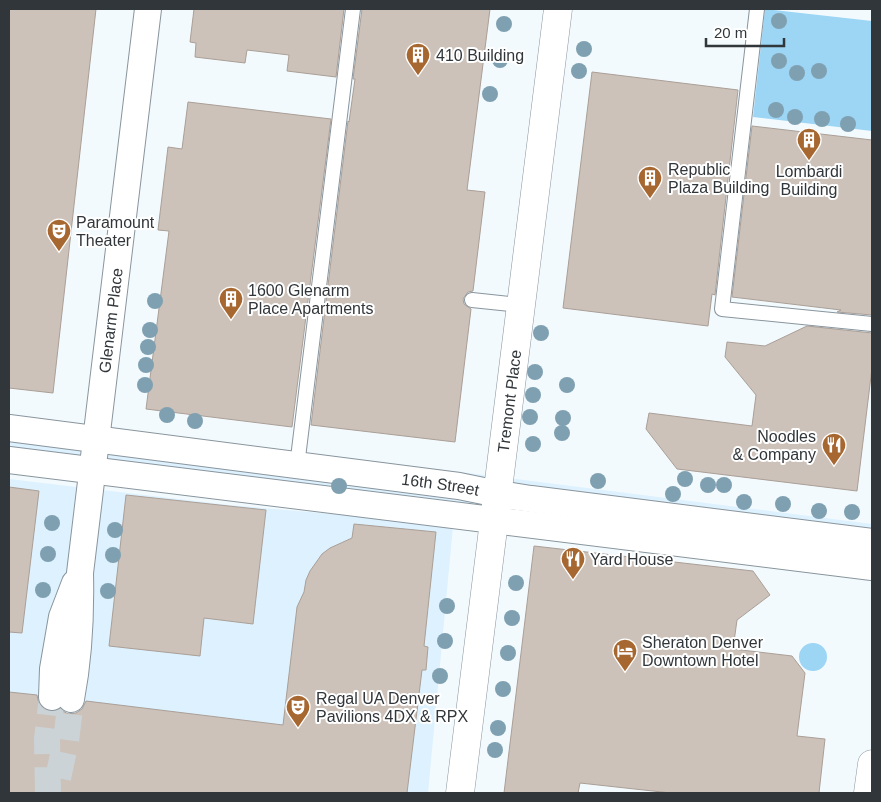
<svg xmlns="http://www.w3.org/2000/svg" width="881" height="802" font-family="Arial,sans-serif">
<rect width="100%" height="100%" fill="#f2fafe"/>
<path fill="#ddf1fe" d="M9 415 872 524V577L453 526 428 793H9V479L229 505 400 520 9 472Z"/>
<path fill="#9dd5f5" d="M765 9 872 21V131L753 117Z
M799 657a14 14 0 1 1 28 0a14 14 0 1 1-28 0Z"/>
<path fill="#cdc2b9" stroke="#aa9f97" d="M9 9H96L53 393 9 388Z
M194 9H344L336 77 287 71 289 55 247 50 245 63 195 57 196 43 190 42Z
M362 9H490L467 190 485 192 473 291 468 292 463 299 464 304 471 309 455 442 311 425 348 121 349 122 355 79H353Z
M592 72 738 90 715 295 712 294 708 326 563 308Z
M188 102 331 119 292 427 146 409 169 231 158 230 168 147 182 149Z
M752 126 872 140V315L837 312 841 310 732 297Z
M807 326 872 333V368L857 491 677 469 646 429 649 413 752 426 756 395 725 357 727 342 765 346Z
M9 487 39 491 22 633 9 632Z
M126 495 266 510 253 624 204 618 200 656 109 646Z
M354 524 436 532 424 646 428 647 426 670H422L407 793H9V692L37 695 39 704 44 709 51 712 60 709 68 714 76 713 82 709 86 701 283 725 297 607 304 592 306 580 310 571 322 554 330 548 352 538Z
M534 546 753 571 770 595 737 620 733 649 792 656 805 673 797 736 825 739 819 793H671L580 783 578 793H504Z"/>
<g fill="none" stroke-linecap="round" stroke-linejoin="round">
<path stroke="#cbd3d7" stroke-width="26" stroke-dasharray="26 13" stroke-linecap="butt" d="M58 778 66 741 71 699
M48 793 47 739 52 697"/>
<defs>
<path id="lane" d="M757 9 722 309 872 324
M472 300 520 305
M297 466 353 9"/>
<g id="street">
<path id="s1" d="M9 428 459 486 498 494 531 499 872 542"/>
<path d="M9 460 872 567"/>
<path d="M52 697 53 669 62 617 75 583"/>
<path id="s2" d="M71 699C79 657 81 616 80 573L148 9"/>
</g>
<g id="secondary">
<path id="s3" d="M460 793 558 9"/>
<path d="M868 793 872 764"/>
</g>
</defs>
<use href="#lane" stroke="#89959d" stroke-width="16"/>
<use href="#street" stroke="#89959d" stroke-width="28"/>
<use href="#secondary" stroke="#89959d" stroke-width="29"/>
<use href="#lane" stroke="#fff" stroke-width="14"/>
<use href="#street" stroke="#fff" stroke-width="26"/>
<use href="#secondary" stroke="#fff" stroke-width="28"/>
</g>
<g fill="#7fa0b1">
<circle cx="779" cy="21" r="8"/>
<circle cx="504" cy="24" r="8"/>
<circle cx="584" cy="49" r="8"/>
<circle cx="500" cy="60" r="8"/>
<circle cx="779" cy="61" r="8"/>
<circle cx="579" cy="71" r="8"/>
<circle cx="819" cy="71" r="8"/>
<circle cx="797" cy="73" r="8"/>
<circle cx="490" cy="94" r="8"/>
<circle cx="776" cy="110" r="8"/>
<circle cx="795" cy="117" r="8"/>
<circle cx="822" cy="119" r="8"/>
<circle cx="848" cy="124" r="8"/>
<circle cx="155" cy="301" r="8"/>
<circle cx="150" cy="330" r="8"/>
<circle cx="541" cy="333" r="8"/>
<circle cx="148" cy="347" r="8"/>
<circle cx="146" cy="365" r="8"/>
<circle cx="535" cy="372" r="8"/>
<circle cx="145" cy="385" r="8"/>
<circle cx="567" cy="385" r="8"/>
<circle cx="533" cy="395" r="8"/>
<circle cx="167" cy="415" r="8"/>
<circle cx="530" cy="417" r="8"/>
<circle cx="563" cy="418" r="8"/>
<circle cx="195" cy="421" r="8"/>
<circle cx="562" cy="433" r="8"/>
<circle cx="533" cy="444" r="8"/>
<circle cx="685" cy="479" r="8"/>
<circle cx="598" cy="481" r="8"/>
<circle cx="708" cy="485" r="8"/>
<circle cx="724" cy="485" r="8"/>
<circle cx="339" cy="486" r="8"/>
<circle cx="673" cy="494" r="8"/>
<circle cx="744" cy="502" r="8"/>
<circle cx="783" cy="504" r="8"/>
<circle cx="819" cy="511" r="8"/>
<circle cx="852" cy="512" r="8"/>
<circle cx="52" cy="523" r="8"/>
<circle cx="115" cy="530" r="8"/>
<circle cx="48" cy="554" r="8"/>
<circle cx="113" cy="555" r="8"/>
<circle cx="516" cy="583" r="8"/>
<circle cx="43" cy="590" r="8"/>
<circle cx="108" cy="591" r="8"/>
<circle cx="447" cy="606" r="8"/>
<circle cx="512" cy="618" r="8"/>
<circle cx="445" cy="641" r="8"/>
<circle cx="508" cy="653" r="8"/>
<circle cx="440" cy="676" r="8"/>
<circle cx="503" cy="689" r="8"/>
<circle cx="498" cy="728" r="8"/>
<circle cx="495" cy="750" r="8"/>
</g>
<defs>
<symbol id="building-pin" viewBox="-11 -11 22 30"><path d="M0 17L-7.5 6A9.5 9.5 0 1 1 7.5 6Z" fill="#a76730" stroke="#fff"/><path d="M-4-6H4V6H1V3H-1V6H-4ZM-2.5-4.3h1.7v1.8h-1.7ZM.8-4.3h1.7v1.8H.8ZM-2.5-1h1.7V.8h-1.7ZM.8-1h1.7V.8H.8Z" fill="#fff"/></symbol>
<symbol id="theatre-pin" viewBox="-11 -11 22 30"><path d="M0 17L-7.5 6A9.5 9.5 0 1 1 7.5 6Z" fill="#a76730" stroke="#fff"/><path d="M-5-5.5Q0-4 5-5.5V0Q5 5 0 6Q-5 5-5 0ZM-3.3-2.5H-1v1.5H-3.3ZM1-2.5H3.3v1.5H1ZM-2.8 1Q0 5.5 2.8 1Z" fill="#fff"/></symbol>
<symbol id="restaurant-pin" viewBox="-11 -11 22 30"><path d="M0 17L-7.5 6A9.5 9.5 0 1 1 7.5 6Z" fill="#a76730" stroke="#fff"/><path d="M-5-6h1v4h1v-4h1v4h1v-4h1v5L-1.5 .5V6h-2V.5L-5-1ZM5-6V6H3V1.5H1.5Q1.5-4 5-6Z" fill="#fff"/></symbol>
<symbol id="hotel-pin" viewBox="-11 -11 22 30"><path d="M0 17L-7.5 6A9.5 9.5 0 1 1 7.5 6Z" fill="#a76730" stroke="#fff"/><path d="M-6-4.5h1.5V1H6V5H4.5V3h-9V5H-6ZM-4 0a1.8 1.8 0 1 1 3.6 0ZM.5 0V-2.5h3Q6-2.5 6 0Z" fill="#fff"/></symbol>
</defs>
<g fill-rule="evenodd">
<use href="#building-pin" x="404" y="41" width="28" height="38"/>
<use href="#building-pin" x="795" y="126" width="28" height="38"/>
<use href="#building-pin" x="636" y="164" width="28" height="38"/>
<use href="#theatre-pin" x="45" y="217" width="28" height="38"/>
<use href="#building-pin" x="217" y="285" width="28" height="38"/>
<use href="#restaurant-pin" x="820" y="431" width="28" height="38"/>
<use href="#restaurant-pin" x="559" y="545" width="28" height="38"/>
<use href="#hotel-pin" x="611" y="637" width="28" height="38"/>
<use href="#theatre-pin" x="284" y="693" width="28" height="38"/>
</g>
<g text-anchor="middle" stroke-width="4" stroke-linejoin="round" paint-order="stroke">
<g font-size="16" fill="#31363a" stroke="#fff" text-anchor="start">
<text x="436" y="61">410 Building</text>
<text x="668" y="175">Republic<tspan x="668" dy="18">Plaza Building</tspan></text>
<text x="809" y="177" text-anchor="middle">Lombardi<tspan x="809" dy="18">Building</tspan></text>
<text x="76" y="228">Paramount<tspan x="76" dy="18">Theater</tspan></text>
<text x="248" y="296">1600 Glenarm<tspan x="248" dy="18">Place Apartments</tspan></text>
<text x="816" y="442" text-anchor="end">Noodles<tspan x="816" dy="18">&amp; Company</tspan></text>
<text x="590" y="565">Yard House</text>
<text x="642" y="648">Sheraton Denver<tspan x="642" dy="18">Downtown Hotel</tspan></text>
<text x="316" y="704">Regal UA Denver<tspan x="316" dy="18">Pavilions 4DX &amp; RPX</tspan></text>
</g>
<g font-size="16" fill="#31363a" stroke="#fff">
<text dy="6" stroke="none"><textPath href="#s2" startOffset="381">Glenarm Place</textPath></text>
<text dy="6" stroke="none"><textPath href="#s3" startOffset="395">Tremont Place</textPath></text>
<text dy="6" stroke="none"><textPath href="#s1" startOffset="435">16th Street</textPath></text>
</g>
</g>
<rect width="881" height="802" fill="none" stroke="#31363a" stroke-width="20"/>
<path d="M706 38v8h78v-8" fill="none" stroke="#31363a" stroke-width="2.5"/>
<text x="714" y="38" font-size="15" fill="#31363a" stroke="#ffffff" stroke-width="4" paint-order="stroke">20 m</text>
</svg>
